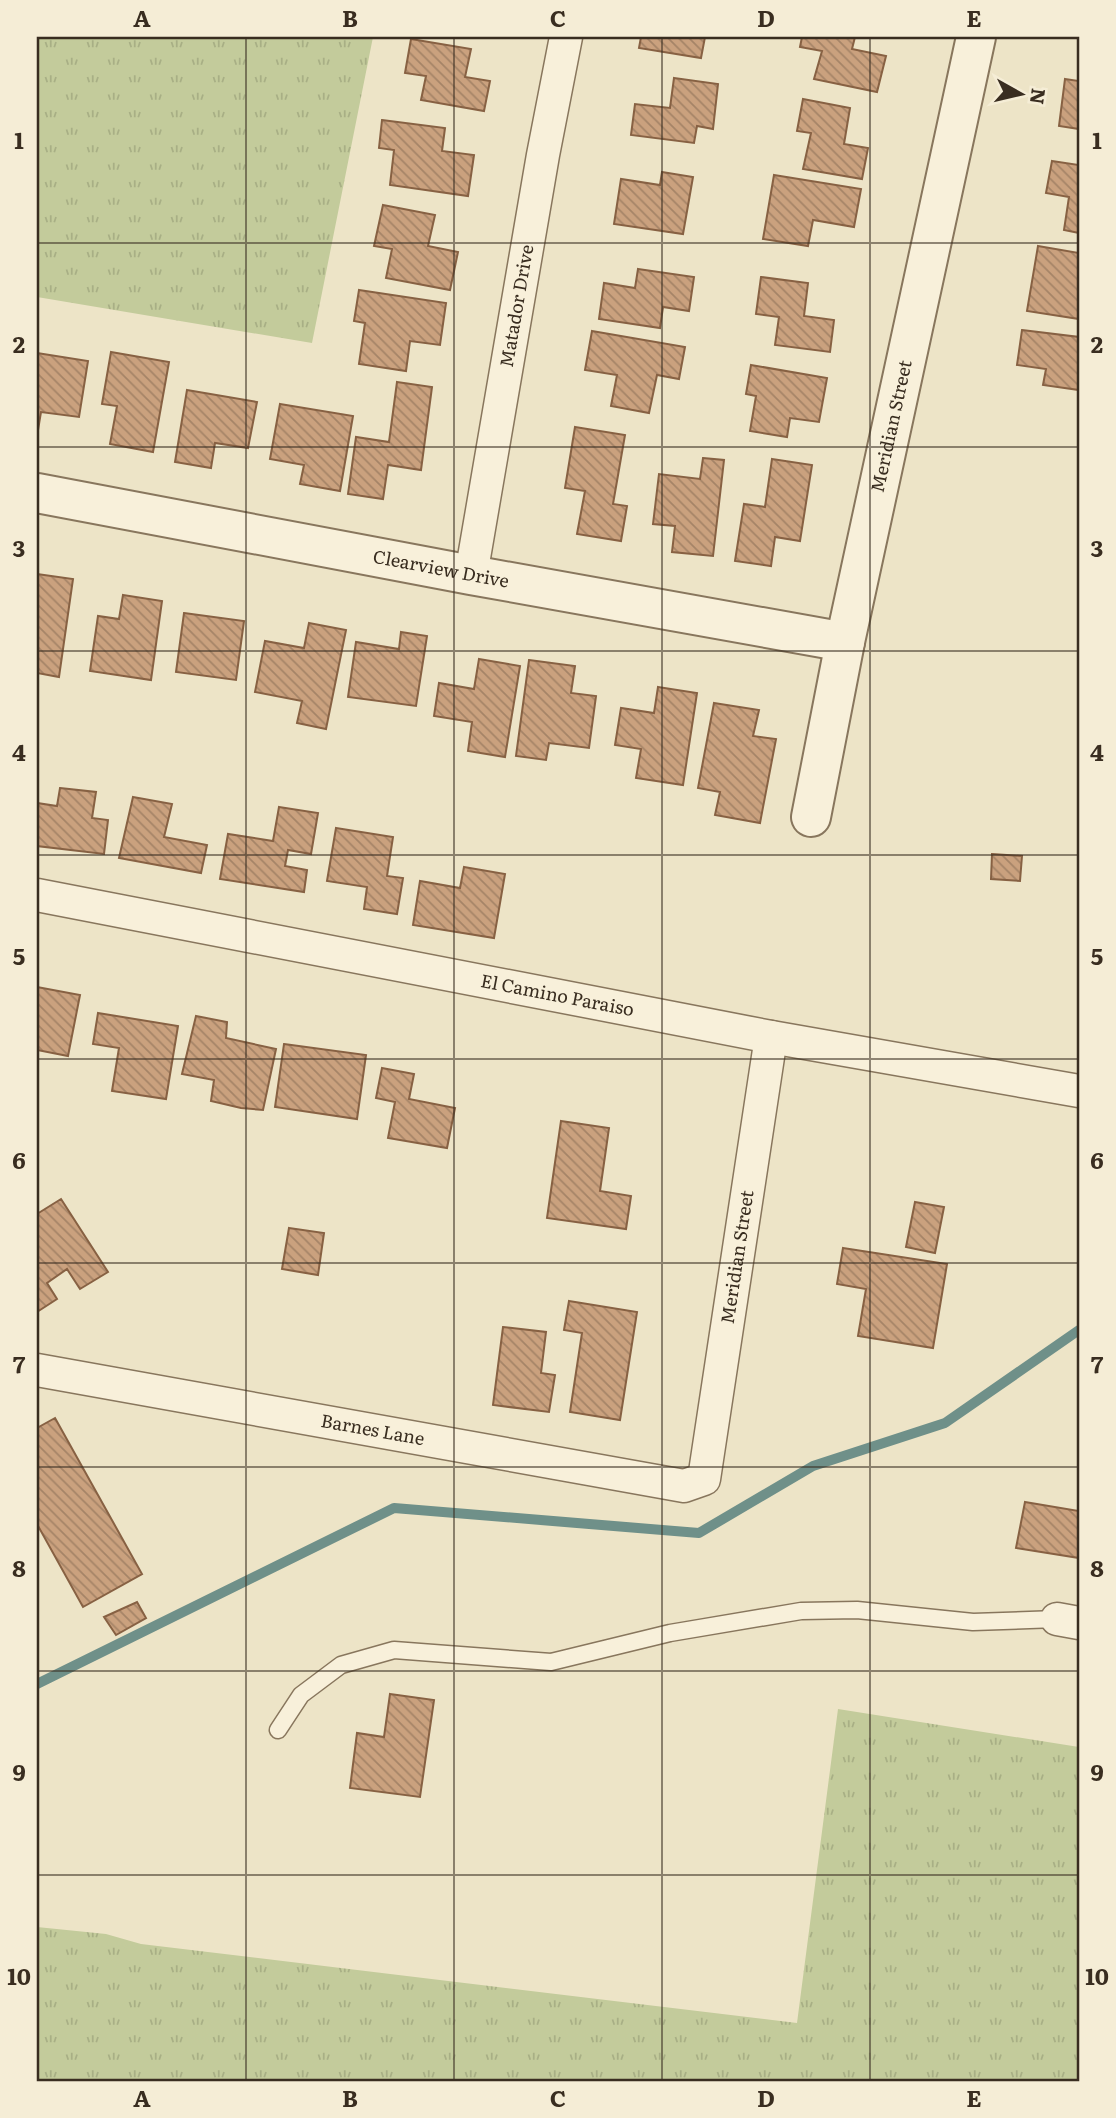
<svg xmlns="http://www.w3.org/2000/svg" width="1116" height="2118" font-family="Literata,serif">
<defs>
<pattern id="grass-tufts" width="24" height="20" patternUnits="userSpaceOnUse" patternTransform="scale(1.75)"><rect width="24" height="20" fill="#c3cb9b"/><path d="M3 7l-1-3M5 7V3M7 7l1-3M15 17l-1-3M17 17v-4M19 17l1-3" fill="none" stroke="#a8af85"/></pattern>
<pattern id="building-back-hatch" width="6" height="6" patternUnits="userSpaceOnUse" patternTransform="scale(1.75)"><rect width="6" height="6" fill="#caa17e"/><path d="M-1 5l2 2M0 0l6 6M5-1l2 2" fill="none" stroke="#a58467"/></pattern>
</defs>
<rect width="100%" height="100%" fill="#ede4c7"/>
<path fill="url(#grass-tufts)" d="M37 37H373L312 343 37 297Z
M838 1709 1079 1747V2081H37V1927L106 1934 141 1944 797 2023Z"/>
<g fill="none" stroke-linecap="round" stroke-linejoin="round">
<path stroke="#6f9089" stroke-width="10" d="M37 1684 394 1508 699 1533 813 1466 945 1423 1079 1330"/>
</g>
<path fill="url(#building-back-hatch)" stroke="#876143" stroke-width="2" d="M641 37H705L701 58 639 48Z
M802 37H855L852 49 886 56 877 92 814 79 822 51 800 47Z
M411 39 471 49 465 77 490 81 484 111 421 100 426 76 405 73Z
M674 78 718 84 713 129 697 126 694 143 631 135 635 104 670 108Z
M1065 79 1079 81V129L1059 126Z
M803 99 850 108 844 144 868 148 862 179 803 169 811 133 797 131Z
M382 120 445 128 442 151 474 155 468 196 390 185 394 150 379 148Z
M1052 161 1079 165V233L1064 230 1069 197 1046 193Z
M662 172 693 177 683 234 614 224 621 179 660 185Z
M774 175 861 189 854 227 813 220 808 246 763 239Z
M383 205 435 215 428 246 458 252 450 290 386 278 392 249 374 246Z
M1038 246 1079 253V319L1027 311Z
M638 269 694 277 689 311 663 307 660 328 599 319 604 283 635 288Z
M761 277 808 283 804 316 834 320 830 352 775 345 779 317 756 314Z
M359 290 446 303 440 345 410 341 406 371 359 364 365 323 354 321Z
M1022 330 1079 337V390L1043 385 1046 369 1017 365Z
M592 331 685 347 679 379 657 375 649 413 611 406 617 375 585 370Z
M111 352 169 362 153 452 110 444 117 406 102 404Z
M37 353 88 361 79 417 41 412 38 430Z
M751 365 827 378 819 422 790 418 787 437 750 431 756 396 746 394Z
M397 382 432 387 421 470 388 465 383 499 348 494 356 437 389 442Z
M187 390 257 402 248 448 215 443 211 468 175 462Z
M280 404 353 416 340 491 300 484 304 465 270 459Z
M575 427 625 435 613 504 627 506 621 541 577 534 585 491 565 488Z
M703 458 724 460 713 556 672 552 675 526 653 524 659 474 700 479Z
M772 459 812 465 800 541 775 537 771 566 735 561 744 504 765 507Z
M37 574 73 579 59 677 37 673Z
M123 595 162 601 151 680 90 671 98 616 119 619Z
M184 613 244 621 236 680 176 672Z
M309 623 346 630 326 729 297 723 302 701 255 692 265 641 304 648Z
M401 632 427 636 416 706 348 697 356 642 399 649Z
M479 659 520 666 505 757 468 751 472 722 434 716 439 683 474 689Z
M529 660 575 666 571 693 596 696 589 748 549 743 546 760 516 756Z
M658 687 697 693 683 785 636 778 641 749 615 745 621 708 654 713Z
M714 703 759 710 753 736 776 739 760 823 715 815 720 792 698 788Z
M60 788 96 792 92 818 108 820 104 854 37 846V803L57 806Z
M133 797 172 804 164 837 207 845 201 873 119 858Z
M279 807 318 813 311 854 288 850 285 866 307 870 304 892 220 879 228 834 273 841Z
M336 828 393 837 387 876 403 878 397 914 364 909 367 887 327 881Z
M992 854 1022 856 1020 881 991 879Z
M464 867 505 874 494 938 413 925 420 881 460 888Z
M37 987 80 995 68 1056 37 1050Z
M98 1013 178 1026 166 1099 112 1091 119 1048 93 1044Z
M196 1016 227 1022 226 1038 276 1049 263 1110 241 1108 211 1101 214 1080 182 1074Z
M284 1044 366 1055 357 1119 275 1107Z
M382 1068 414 1074 409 1099 455 1108 447 1148 388 1138 395 1102 376 1098Z
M561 1121 609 1128 600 1191 631 1196 626 1229 547 1218Z
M61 1199 108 1272 80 1289 67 1269 47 1283 57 1299 37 1312V1214Z
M915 1202 944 1207 935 1253 906 1247Z
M289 1228 324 1233 318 1275 282 1269Z
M843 1248 947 1264 933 1348 858 1336 866 1289 837 1284Z
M569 1301 637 1312 620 1420 570 1412 582 1333 564 1330Z
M503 1327 546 1332 541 1373 555 1375 549 1412 493 1405Z
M55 1418 142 1574 83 1607 37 1524V1428Z
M1025 1502 1079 1511V1558L1016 1548Z
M137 1602 146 1618 116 1635 104 1617Z
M390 1694 434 1700 420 1797 350 1788 357 1733 384 1737Z"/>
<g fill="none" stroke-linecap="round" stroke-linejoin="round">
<defs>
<path id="service" d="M278 1730 301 1695 341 1665 394 1650 551 1662 670 1633 801 1611 857 1610 973 1622 1057 1619"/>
<g id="minor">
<path id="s1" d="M471 575 543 155 566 37"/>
<path id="s2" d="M37 895 771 1037 1079 1091"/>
<path id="s3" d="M37 1370 684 1486 704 1479 771 1037"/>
<path d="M1057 1619 1079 1623"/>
</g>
<g id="tertiary">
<path id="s4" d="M37 493 471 575 845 642"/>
<path id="s5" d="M811 817 845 642 976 37"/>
</g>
</defs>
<use href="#service" stroke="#88765d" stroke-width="19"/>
<use href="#minor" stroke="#88765d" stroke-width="35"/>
<use href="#tertiary" stroke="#88765d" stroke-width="42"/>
<use href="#service" stroke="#f8f0da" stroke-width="16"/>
<use href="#minor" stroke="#f8f0da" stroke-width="32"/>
<use href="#tertiary" stroke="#f8f0da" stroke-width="38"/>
</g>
<path fill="none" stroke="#392d20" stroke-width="2" stroke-opacity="0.55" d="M246 37V2081M454 37V2081M662 37V2081M870 37V2081M37 243H1079M37 447H1079M37 651H1079M37 855H1079M37 1059H1079M37 1263H1079M37 1467H1079M37 1671H1079M37 1875H1079"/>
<g text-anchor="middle" stroke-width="7" stroke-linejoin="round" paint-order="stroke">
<g font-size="18" fill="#392d20" stroke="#f5edd6">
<text dy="6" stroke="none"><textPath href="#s1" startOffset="273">Matador Drive</textPath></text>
<text dy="6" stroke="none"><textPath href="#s5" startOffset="399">Meridian Street</textPath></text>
<text dy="6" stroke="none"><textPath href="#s4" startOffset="411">Clearview Drive</textPath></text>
<text dy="6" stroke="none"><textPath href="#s2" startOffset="530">El Camino Paraiso</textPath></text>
<text dy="6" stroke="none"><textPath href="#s3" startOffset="903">Meridian Street</textPath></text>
<text dy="6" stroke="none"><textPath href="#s3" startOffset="341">Barnes Lane</textPath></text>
</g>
</g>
<rect width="1116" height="2118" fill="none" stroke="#f5edd6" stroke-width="77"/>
<g transform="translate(1021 94) rotate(98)" stroke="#f5edd6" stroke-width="5" paint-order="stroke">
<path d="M0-5L12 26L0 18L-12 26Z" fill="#392d20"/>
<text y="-10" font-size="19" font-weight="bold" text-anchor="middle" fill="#392d20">N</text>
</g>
<rect x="38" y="38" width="1040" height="2042" fill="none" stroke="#392d20" stroke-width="2.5"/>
<g font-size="23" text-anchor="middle" font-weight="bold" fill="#392d20">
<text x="142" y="27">A</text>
<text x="350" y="27">B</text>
<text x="558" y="27">C</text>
<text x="766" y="27">D</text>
<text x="974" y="27">E</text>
<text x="19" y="149">1</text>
<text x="1097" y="149">1</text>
<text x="19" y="353">2</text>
<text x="1097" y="353">2</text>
<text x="19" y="557">3</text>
<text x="1097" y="557">3</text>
<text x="19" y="761">4</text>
<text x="1097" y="761">4</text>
<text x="19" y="965">5</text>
<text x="1097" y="965">5</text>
<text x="19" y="1169">6</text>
<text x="1097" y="1169">6</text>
<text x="19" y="1373">7</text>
<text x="1097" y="1373">7</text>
<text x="19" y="1577">8</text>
<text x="1097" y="1577">8</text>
<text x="19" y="1781">9</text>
<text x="1097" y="1781">9</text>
<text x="19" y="1985">10</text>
<text x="1097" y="1985">10</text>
<text x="142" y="2107">A</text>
<text x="350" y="2107">B</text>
<text x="558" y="2107">C</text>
<text x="766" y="2107">D</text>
<text x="974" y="2107">E</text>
</g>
</svg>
